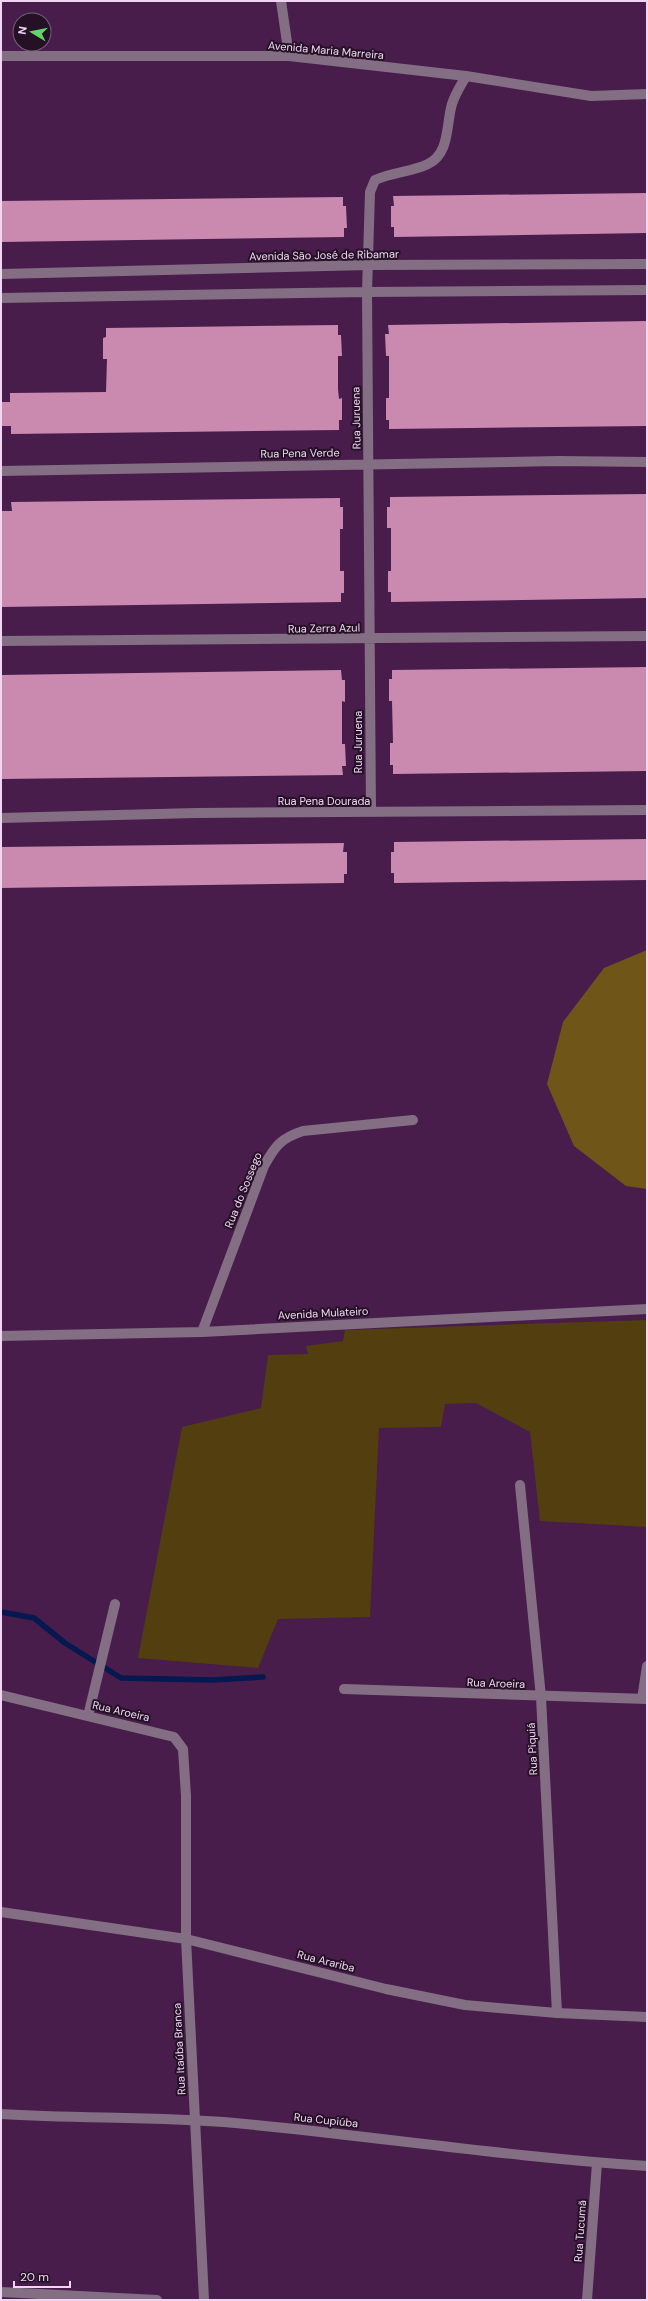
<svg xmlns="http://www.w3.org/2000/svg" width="648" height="2301" font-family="'DM Sans',sans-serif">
<rect width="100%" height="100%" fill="#481d4b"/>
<path fill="#523e0f" d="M647 1320V1527L540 1521 530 1432 476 1403 445 1404 441 1427 379 1428 370 1617 278 1619 258 1668 138 1658 182 1427 261 1408 268 1355 308 1354 306 1346 343 1341 345 1330Z"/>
<path fill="#6f5518" d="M647 950V1189L626 1186 574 1146 547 1084 563 1022 604 968Z"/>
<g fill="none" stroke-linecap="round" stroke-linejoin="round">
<path stroke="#051850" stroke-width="5.5" d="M1 1612 34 1618 65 1643 121 1678 211 1680 263 1677"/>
</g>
<path fill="#ca89af" d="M647 193V233L394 237V227H391V206H394L393 196Z
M343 197V206H346L347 228H344V237L1 242V201Z
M647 321V426L389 429V420H386V398H389V356H386L385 334H389L388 325Z
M338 325V335H341L342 356H338V389L339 399 342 398V420H339V430L11 434V426H1V402H10V393L106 392 107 359H103V338L106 337V328Z
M647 494V598L391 602V592H388V571H391V528H387V507H390V497Z
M340 498V507H343V529H340V571H344V593H341V602L1 607V511H12L11 502Z
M647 667V771L393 774V765H390V743H393L392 701H389V679H392V670Z
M341 670 342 680H345V702L342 701V744H345L346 766H342L343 775 1 779V675Z
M647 839V880L394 883V873H391V852H394V842Z
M344 843 343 852H347V874H344V883L1 888V847Z"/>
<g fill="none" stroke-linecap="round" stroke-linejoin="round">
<path stroke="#836e84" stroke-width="10" d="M281 1 289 56
M1 56H289L466 76 591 96 647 94
M1 274 368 265 647 264
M1 298 367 292 647 290
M1 471 559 461 647 462
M1 641 647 636
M371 812 367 292 370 192 375 180C392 172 412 172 428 164 450 154 446 124 452 104 455 94 461 85 466 76
M1 818 196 813 647 810
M202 1332 264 1166C275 1146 281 1138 303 1131L413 1120
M1 1336 202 1332 647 1309
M520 1485 541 1697 557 2013
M344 1689 647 1699
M1 1695 174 1737 183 1749 186 1796V1939L204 2300
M642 1699 647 1666
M88 1716 115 1604
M1 1912 186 1939 386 1989 465 2005 557 2013 647 2017
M1 2114C79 2119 158 2116 235 2123 373 2136 509 2157 647 2166
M1 2292 157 2300
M587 2300 597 2163"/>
</g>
<g text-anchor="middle" stroke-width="4" stroke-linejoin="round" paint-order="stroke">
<g font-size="11" fill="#f0d6f2" stroke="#241125">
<text transform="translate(326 50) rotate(5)" y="4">Avenida Maria Marreira</text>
<text transform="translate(324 255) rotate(-1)" y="4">Avenida São José de Ribamar</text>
<text transform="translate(356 418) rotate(-91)" y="4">Rua Juruena</text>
<text transform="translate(300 453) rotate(-1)" y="4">Rua Pena Verde</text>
<text transform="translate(324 628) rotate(-1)" y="4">Rua Zerra Azul</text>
<text transform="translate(358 742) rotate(-90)" y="4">Rua Juruena</text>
<text x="324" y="805">Rua Pena Dourada</text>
<text transform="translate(243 1190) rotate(-68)" y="4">Rua do Sossego</text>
<text transform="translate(323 1313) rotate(-3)" y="4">Avenida Mulateiro</text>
<text transform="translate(496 1683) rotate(2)" y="4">Rua Aroeira</text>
<text transform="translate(121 1711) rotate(13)" y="4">Rua Aroeira</text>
<text transform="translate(532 1749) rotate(-93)" y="4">Rua Piquiá</text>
<text transform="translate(326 1961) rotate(14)" y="4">Rua Arariba</text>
<text transform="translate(179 2049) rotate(-93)" y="4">Rua Itaúba Branca</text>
<text transform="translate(326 2120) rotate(6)" y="4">Rua Cupiúba</text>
<text transform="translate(580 2231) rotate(-86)" y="4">Rua Tucumã</text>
</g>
</g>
<rect width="648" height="2301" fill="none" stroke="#f0d6f2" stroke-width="4"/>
<g transform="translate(32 32) rotate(280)"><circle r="19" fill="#241125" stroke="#766077"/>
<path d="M0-3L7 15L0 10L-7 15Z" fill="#64d468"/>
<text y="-6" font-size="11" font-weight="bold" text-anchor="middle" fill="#f0d6f2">N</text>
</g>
<path d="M14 2281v6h56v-6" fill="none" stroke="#f0d6f2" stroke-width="2"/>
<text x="20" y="2281" font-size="12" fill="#f0d6f2" stroke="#241125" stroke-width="3" paint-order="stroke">20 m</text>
</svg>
